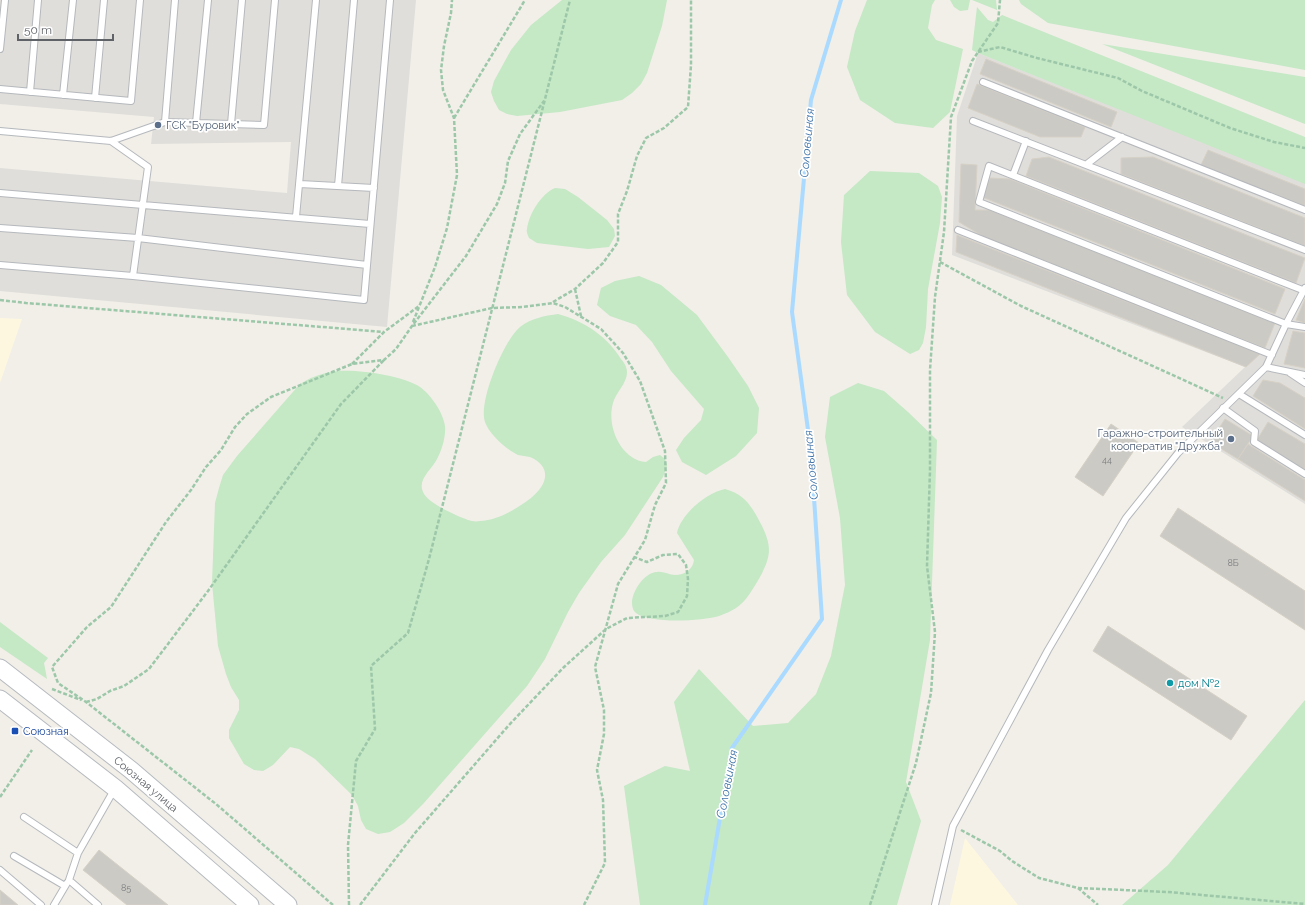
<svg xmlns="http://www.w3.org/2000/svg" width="1305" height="905" font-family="Raleway,sans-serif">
<rect width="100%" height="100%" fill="#f1efe8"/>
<path fill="#fef7e0" d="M0 318 22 319 0 383Z
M965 838 1018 905H950Z"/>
<path fill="#e0deda" d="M0 0H416L387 327 0 291V168L287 193 291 142 151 144 154 117 0 104Z
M978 53 1305 182V504L1182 427 1245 367 952 255 957 116Z"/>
<path fill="#c5e8c5" d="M562 0H667L662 26 647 73 641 84 632 93 622 100 560 112 517 116 507 114 499 110 494 101 491 92 494 81 511 50 531 25Z
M867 0H935L932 5 928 28 936 40 963 49 950 112 933 128 895 123 860 100 847 67 855 31Z
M950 0H970L968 10 960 11 954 7Z
M972 0H996L997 10Z
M1019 0H1305V70L1048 23 1021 4Z
M977 7 988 20 993 22 1002 15 1305 137V184L978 53 972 50Z
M1102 44 1305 77V124Z
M870 171 919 173 938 186 942 197 940 223 928 289 926 327 923 343 919 350 910 354 875 332 847 295 841 242 844 195Z
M555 188 565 189 578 197 607 220 614 229 615 236 609 247 588 249 537 243 529 238C528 235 526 232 527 229 529 214 541 194 555 188Z
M639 276 661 285 697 315 728 357 748 386 759 408 757 433 736 456 706 475 682 462 676 450 684 438 701 420 704 409 671 371 652 342 636 325 610 316 597 305 601 288 615 281Z
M558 314C584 321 607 336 621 359 623 361 625 364 626 367 631 380 616 391 613 403 606 426 621 460 646 462L653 457 660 455 665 459 667 466 663 477 625 535 601 562 579 593 568 612 545 659 527 686 423 804 404 823 390 832 378 834 366 829 361 820 358 806 352 795 315 759 299 749 290 747 273 765 263 771 254 770 244 764 229 738V730L239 710V700L231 687 226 674 218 646 212 583 215 503 219 488 223 475 237 456 299 385C309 378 319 374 331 372 352 368 401 375 420 387 431 395 443 412 445 426 446 436 442 450 437 459 432 469 417 480 423 492 427 503 457 516 468 520 471 521 476 522 480 521 499 520 516 509 531 498 547 485 553 467 530 457 526 456 522 456 518 455 507 450 489 434 485 422 478 402 504 340 520 327 531 318 545 316 558 314Z
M858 383 884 391 908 412 937 440 930 640 906 782 921 821 897 905H640L624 786 665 766 690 771 674 702 699 669 753 726 788 723 816 694 831 656 845 585 840 518 825 437 830 397Z
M725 489C746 495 752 507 762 526 772 547 771 556 760 577 754 587 746 602 736 608 731 611 725 614 719 616 702 621 650 624 636 613 633 611 632 606 632 602 633 590 644 573 657 572 663 571 669 575 675 575 685 575 693 569 694 560L677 533C681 514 706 493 725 489Z
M0 622 48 658 44 663 47 679 0 647Z
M1305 700V905H1122L1168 865Z"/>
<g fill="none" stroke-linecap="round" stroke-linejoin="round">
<path stroke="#aadaff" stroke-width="4" d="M705 905 732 748 822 619 811 452 792 312 811 100 841 0"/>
</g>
<path fill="#cccac5" stroke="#d6d1c6" d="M986 59 1117 112 1111 127 980 74Z
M977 84 1085 127 1081 137H1040L968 108Z
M1208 150 1305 189V208L1201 165Z
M1049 157 1305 258 1296 283 1026 176 1032 159Z
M1153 157 1305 218V246L1121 174V158Z
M961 164 977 165 975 210H990L1275 323 1265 348 984 237 959 222Z
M990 178 1010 179 1285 289 1275 314 982 197Z
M957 235 1260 354 1246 367 956 252Z
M1305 299V323L1296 320Z
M1293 331 1305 333V368L1284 364Z
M1263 380 1280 383 1305 398V429L1253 396Z
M1225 419 1253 436 1238 459 1210 442Z
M1268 422 1305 444V470L1257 440Z
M1111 424 1139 443 1103 496 1075 477Z
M1248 444 1305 480V501L1238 459Z
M1178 508 1305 591V630L1160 536Z
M1108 626 1247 716 1231 740 1093 651Z
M99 850 168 905H127L83 870Z
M0 890 18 905H0Z"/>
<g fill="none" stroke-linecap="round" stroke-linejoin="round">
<defs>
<path id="service" d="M0 49 5 0
M983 82 1305 210
M0 89 131 101 140 0
M30 92 38 0
M63 95 73 0
M95 98 104 0
M973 121 1305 250
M165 122 175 0
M196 123 208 0
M231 124 242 0
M0 131 111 141 165 122 264 125 275 0
M111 141 148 167 133 276
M1087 164 1122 137
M1013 175 1026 141
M300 184 374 188
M338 186 354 0
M0 193 370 224
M296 217 316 0
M0 228 138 238 367 265
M958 230 1272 355
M0 265 133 276 364 300 390 0
M1305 291 989 166 979 202 1286 324 1305 327
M1266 367 1305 375
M1290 373 1305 383
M1239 394 1305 435
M1223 408 1255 431 1254 442 1305 474
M24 817 78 853
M14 856 65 886
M0 870 41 905
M54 905 67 883
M98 905 69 880 78 853 114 790
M935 905 953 826 1048 650 1126 518 1178 453 1266 367 1286 324 1305 288"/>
<path id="secondary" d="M0 668 131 770 288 905
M0 699 115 788 250 905"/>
</defs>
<use href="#service" stroke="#b5b8bc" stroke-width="8"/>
<use href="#secondary" stroke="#b6babf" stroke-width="19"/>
<path stroke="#9cc7a9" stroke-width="2.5" stroke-dasharray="4 2" stroke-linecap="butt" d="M978 52 1000 47 1037 58 1118 78 1142 91 1230 128 1274 142 1305 148
M454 118 525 0
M940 262 1021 306 1223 398
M575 289 581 316
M0 300 26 303 384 332
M553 302 575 289 603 263 618 242V214L627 191 637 156 646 138 664 128 688 107 691 65V0
M413 322 435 267 447 228 457 175 454 118 443 90 441 70 444 46 451 13 452 0
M412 326 492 308 522 307 553 303 565 307 601 329 623 353 640 381 665 451 666 483 655 505 645 540 618 584 595 667 604 710V734L597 770 603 800 605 863 584 905
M352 364 384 332 419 306
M52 689 81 700
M86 702 97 699 110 691 124 686 149 669 208 591 341 404 384 360
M0 797 32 750
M961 830 1000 851 1012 861 1039 878 1078 888 1098 905
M1078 888 1168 892 1305 904
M333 905 216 804 86 702 58 683 52 667 87 627 111 607 166 522 191 490 206 467 221 450 235 427 247 414 271 397 352 364 384 360 396 349 412 326 466 256 497 204 505 183 508 161 520 134 544 101
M349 905 348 845 356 761 375 729 371 666 408 633 429 559 570 0
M360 905 415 833 509 725 563 668 606 629 627 618 665 616 678 612 687 596 688 579 686 565 678 554 663 555 647 562 634 557
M870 905 916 763 931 693 935 632 927 566 930 470V370L935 297 944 232 951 117 972 61 998 23 1000 0"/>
<use href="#service" stroke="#fff" stroke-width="6"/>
<use href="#secondary" stroke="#fff" stroke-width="17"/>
</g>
<g fill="#5c6f8a" stroke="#fff" stroke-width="1.5">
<circle cx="158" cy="125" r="4"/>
<circle cx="1231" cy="439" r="4"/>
</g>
<circle fill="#0f9aa8" stroke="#fff" stroke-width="1.5" cx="1170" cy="683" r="4"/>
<rect fill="#1a4fb4" stroke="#fff" stroke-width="1.5" x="11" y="727" width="8" height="8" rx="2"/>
<g text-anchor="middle" stroke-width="3.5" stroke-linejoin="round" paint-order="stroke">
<g font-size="9" fill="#7a7d7f">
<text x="1107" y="463">44</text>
<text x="1233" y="566">8Б</text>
<text x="126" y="891">85</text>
</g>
<g font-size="11" fill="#4e5e75" stroke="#fff" text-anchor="start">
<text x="166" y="129">ГСК "Буровик"</text>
<text x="1223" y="437" text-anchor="end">Гаражно-строительный<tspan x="1223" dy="13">кооператив "Дружба"</tspan></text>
</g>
<g font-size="11" fill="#0d838f" stroke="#fff" text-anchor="start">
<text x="1178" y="687">дом №2</text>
</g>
<g font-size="11" fill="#164399" stroke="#fff" text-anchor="start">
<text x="23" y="735">Союзная</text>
</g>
<g font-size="11" fill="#5f6368" stroke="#fff">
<text transform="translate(146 784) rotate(40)" y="4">Союзная улица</text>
</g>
<g font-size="12" font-style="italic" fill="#4174aa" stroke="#fff">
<text transform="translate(807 143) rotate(-85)" y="4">Соловьиная</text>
<text transform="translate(811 465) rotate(-95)" y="4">Соловьиная</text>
<text transform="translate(727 784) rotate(-79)" y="4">Соловьиная</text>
</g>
</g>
<path d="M18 34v6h95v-6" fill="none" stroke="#5f6368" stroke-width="2"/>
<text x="24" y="34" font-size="12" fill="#5f6368" stroke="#ffffff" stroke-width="3" paint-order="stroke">50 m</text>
</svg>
